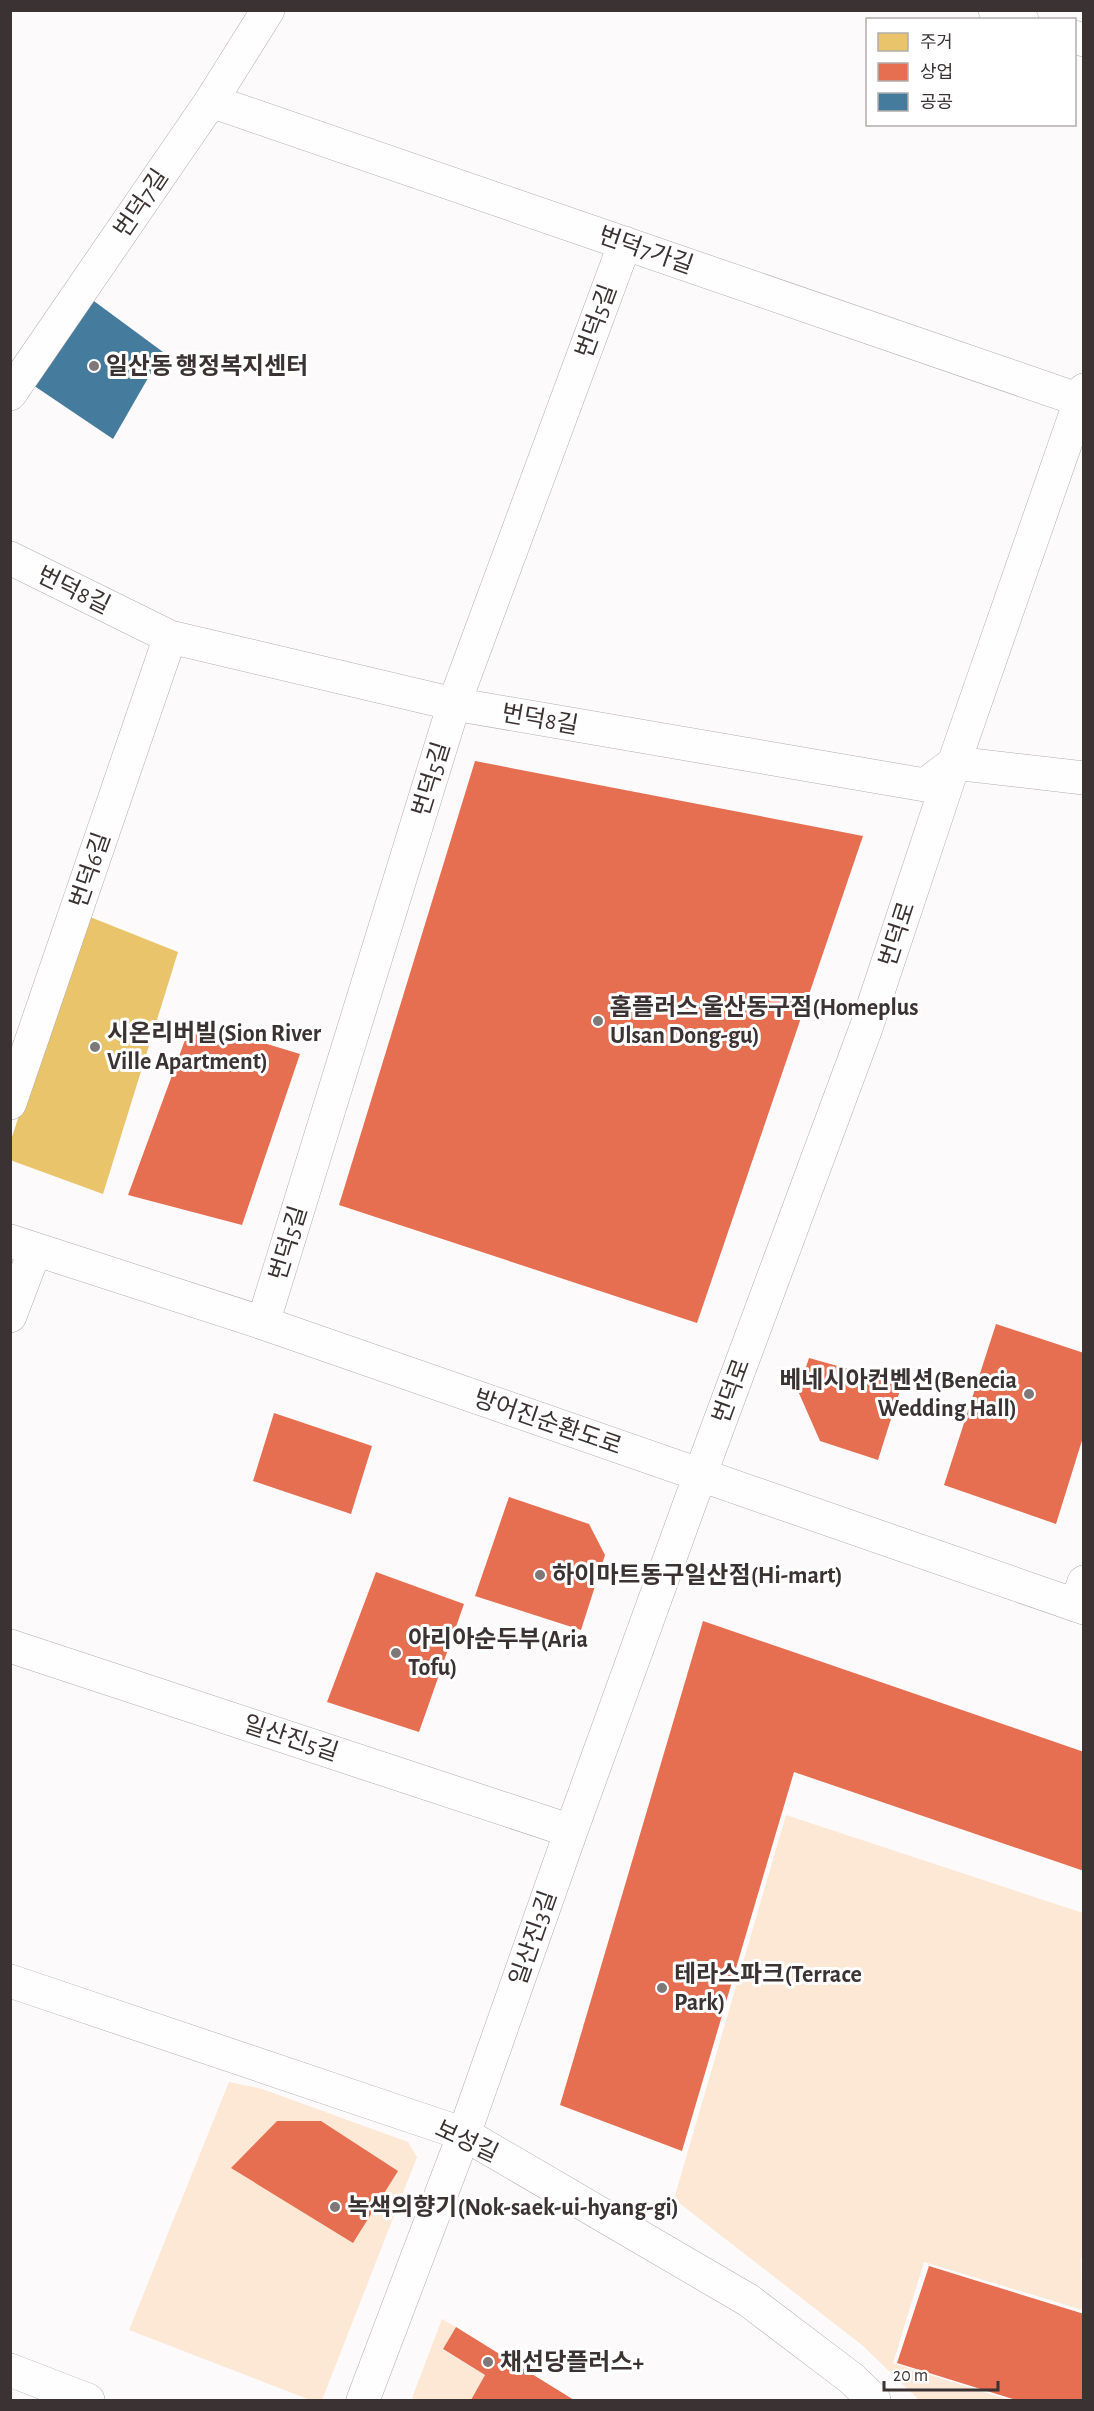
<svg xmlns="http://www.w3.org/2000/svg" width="1094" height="2411" font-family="'Alegreya Sans','Noto Sans KR',sans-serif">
<rect width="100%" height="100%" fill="#fdfafb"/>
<path fill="#fce8d4" d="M786 1815 1083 1913V2259L1081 2258 1083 2310 924 2262 893 2363 1009 2400H919L862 2345 674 2199Z
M229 2082 262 2089 408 2142 417 2157 322 2400H310L129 2330Z
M442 2319 456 2327 443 2350 485 2375 471 2400H418L412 2398Z"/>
<path fill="#e9c46a" d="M85 915 178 952 103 1194 10 1160V1143Z"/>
<path fill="#e76f51" d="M475 761 863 836 697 1323 339 1205Z
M192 1021 300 1054 242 1225 128 1195Z
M996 1324 1084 1353V1434L1056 1524 944 1485Z
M809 1358 902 1384 878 1460 820 1441 798 1391Z
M274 1413 372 1446 351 1514 253 1481Z
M509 1497 589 1524 605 1555 581 1630 475 1596Z
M376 1572 464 1604 419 1732 327 1702Z
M703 1621 1084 1752V1871L794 1772 682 2151 560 2105Z
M277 2121H321L398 2171 353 2243 231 2168Z
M929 2266 1084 2314V2400H1016L897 2363Z
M456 2327 574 2400H471L485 2375 443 2349Z"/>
<path fill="#457b9d" d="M83 293 163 352 113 439 24 379Z"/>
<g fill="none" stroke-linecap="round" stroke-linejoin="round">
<defs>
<path id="minor" d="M995 10 1022 20
M1074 37 1084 40
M211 101 1080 400
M10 394 211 101 268 10
M10 558 170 637 454 704 925 785 954 763 1084 778
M10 1103 170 637
M10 1316 35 1250
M263 1323 454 704 625 243
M1076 1605 1084 1582
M10 1646 571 1831
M10 1981 464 2134 748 2300 851 2378 874 2400
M10 2370 88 2400
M363 2400 464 2134 571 1831 700 1475 866 1028 954 763 1084 390"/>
<path id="secondary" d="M10 1241 263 1323 1084 1608"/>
</defs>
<use href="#minor" stroke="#b3aeaf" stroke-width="34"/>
<use href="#secondary" stroke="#b3aeaf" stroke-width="34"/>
<use href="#minor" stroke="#fffefe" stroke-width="33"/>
<use href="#secondary" stroke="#fffefe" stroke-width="33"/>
</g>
<g fill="#7f7879" stroke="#fff" stroke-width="2">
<circle cx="94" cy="366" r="6"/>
<circle cx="598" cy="1021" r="6"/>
<circle cx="95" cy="1047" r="6"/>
<circle cx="1029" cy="1394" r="6"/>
<circle cx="540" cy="1575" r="6"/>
<circle cx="396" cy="1653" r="6"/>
<circle cx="662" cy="1988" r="6"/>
<circle cx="335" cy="2207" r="6"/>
<circle cx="488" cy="2362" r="6"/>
</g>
<g text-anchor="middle" stroke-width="6" stroke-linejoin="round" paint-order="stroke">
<g font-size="24" fill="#3b3233" stroke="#fff">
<text transform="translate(141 203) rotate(-56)" y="8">번덕7길</text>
<text transform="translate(646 250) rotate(19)" y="8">번덕7가길</text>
<text transform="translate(596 321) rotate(-70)" y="8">번덕5길</text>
<text transform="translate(74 590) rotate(26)" y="8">번덕8길</text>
<text transform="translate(540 719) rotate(10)" y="8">번덕8길</text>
<text transform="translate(431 779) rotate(-73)" y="8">번덕5길</text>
<text transform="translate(90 870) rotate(-71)" y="8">번덕6길</text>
<text transform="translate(897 934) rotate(-72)" y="8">번덕로</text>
<text transform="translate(288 1243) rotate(-73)" y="8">번덕5길</text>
<text transform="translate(731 1391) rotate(-70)" y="8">번덕로</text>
<text transform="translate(548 1422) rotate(19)" y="8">방어진순환도로</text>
<text transform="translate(291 1738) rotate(18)" y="8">일산진5길</text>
<text transform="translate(533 1938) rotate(-71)" y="8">일산진3길</text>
<text transform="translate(467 2141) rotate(25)" y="8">보성길</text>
</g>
<g font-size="24" font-weight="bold" fill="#3b3233" stroke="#fff" text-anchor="start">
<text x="106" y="374">일산동 행정복지센터</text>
<text x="610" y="1015">홈플러스 울산동구점(Homeplus<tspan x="610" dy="28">Ulsan Dong-gu)</tspan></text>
<text x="107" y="1041">시온리버빌(Sion River<tspan x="107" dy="28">Ville Apartment)</tspan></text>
<text x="1017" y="1388" text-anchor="end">베네시아컨벤션(Benecia<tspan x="1017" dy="28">Wedding Hall)</tspan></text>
<text x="552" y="1583">하이마트동구일산점(Hi-mart)</text>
<text x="408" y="1647">아리아순두부(Aria<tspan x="408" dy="28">Tofu)</tspan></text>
<text x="674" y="1982">테라스파크(Terrace<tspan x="674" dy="28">Park)</tspan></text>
<text x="347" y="2215">녹색의향기(Nok-saek-ui-hyang-gi)</text>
<text x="500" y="2370">채선당플러스+</text>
</g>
</g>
<rect width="1094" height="2411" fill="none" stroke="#3b3233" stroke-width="24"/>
<rect x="866" y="18" width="210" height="108" fill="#ffffff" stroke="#b1adad" stroke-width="1.5"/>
<rect x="878" y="33" width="30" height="18" fill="#e9c46a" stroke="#b1adad" stroke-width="1.5"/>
<text x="920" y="48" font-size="18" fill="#3b3233">주거</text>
<rect x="878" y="63" width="30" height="18" fill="#e76f51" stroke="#b1adad" stroke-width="1.5"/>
<text x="920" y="78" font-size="18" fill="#3b3233">상업</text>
<rect x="878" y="93" width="30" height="18" fill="#457b9d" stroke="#b1adad" stroke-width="1.5"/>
<text x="920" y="108" font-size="18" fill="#3b3233">공공</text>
<path d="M884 2381v9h114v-9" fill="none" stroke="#3b3233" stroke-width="3"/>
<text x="893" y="2381" font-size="18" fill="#3b3233" stroke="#ffffff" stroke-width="4.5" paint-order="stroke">20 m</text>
</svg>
